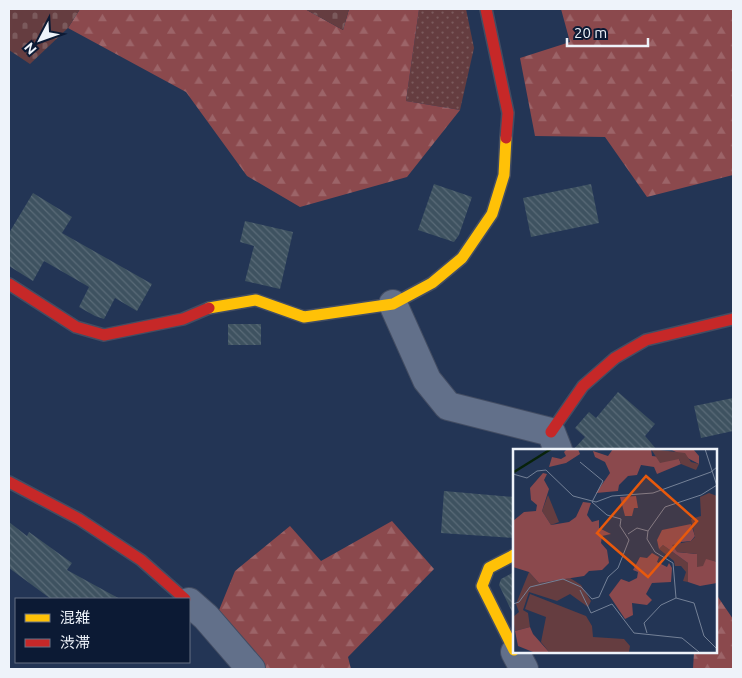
<svg xmlns="http://www.w3.org/2000/svg" width="742" height="678" font-family="Ubuntu,'Noto Sans JP',sans-serif">
<defs>
<pattern id="grass-dots" width="8" height="8" patternUnits="userSpaceOnUse" patternTransform="scale(1.25)"><rect width="8" height="8" fill="#653d40"/><path d="M2 2h.1M6 6h.1" fill="none" stroke="#7b5a5c" stroke-width="1.8" stroke-linecap="round"/></pattern>
<pattern id="forest-firs" width="22" height="20" patternUnits="userSpaceOnUse" patternTransform="scale(1.25)"><rect width="22" height="20" fill="#8b494d"/><path d="M5 1l3.5 6h-7zM16 11l3.5 6h-7z" fill="#9c6468"/></pattern>
<pattern id="cemetery-stones" width="16" height="16" patternUnits="userSpaceOnUse" patternTransform="scale(1.25)"><rect width="16" height="16" fill="#653d40"/><path d="M2 7V4a2 2 0 0 1 4 0v3zM10 15v-3a2 2 0 0 1 4 0v3z" fill="#7b5a5c"/></pattern>
<pattern id="building-back-hatch" width="6" height="6" patternUnits="userSpaceOnUse" patternTransform="scale(1.25)"><rect width="6" height="6" fill="#3e5260"/><path d="M-1 5l2 2M0 0l6 6M5-1l2 2" fill="none" stroke="#5a6b78"/></pattern>
</defs>
<rect width="100%" height="100%" fill="#233555"/>
<path fill="url(#grass-dots)" d="M419 9H466L474 48 460 110 406 101Z"/>
<path fill="url(#forest-firs)" d="M80 9H305L343 30 349 9H419L406 101 460 110 407 177 300 207 247 176 186 92 68 28Z
M561 9H733V175L647 197 605 137 535 136 520 58 570 42Z
M392 521 434 569 348 657 351 669H260L215 620 235 571 290 526 321 561Z
M716 594 733 619V669H693L694 652H716Z"/>
<path fill="url(#cemetery-stones)" d="M9 9H80L68 28 30 64 9 50Z
M305 9H349L343 30Z"/>
<path fill="url(#building-back-hatch)" d="M434 184 472 197 459 235 454 242 418 230Z
M591 184 599 223 531 237 523 198Z
M33 193 72 217 62 233 152 284 137 311 115 298 104 319 95 316 79 307 89 287 44 261 33 281 9 266V233Z
M245 221 293 232 280 289 245 281 254 246 240 242Z
M228 324H261V345H228Z
M618 392 655 424 645 436 657 450H573L585 437 575 428 589 412 596 418Z
M733 398V431L701 438 694 406Z
M444 491 514 497V538L441 533Z
M9 522 27 536 29 532 72 563 67 570 120 599H51L9 568Z
M514 572V616L499 585 501 579Z"/>
<g fill="none" stroke-linecap="round" stroke-linejoin="round">
<defs>
<path id="street" d="M393 304 427 380 448 406 551 432 558 450
M189 602 206 617 251 669
M515 652 524 669"/>
<path id="slow" d="M209 308 256 300 304 317 393 304 432 283 462 258 492 214 504 175 506 138
M514 555 489 568 482 586 514 650"/>
<path id="jam" d="M486 9 508 113 506 138
M9 284 76 327 104 335 183 319 209 308
M551 432 583 386 615 358 646 340 733 319
M9 482 79 519 141 560 185 599"/>
</defs>
<use href="#street" stroke="#434d63" stroke-width="30"/>
<use href="#slow" stroke="#434d63" stroke-width="14"/>
<use href="#jam" stroke="#434d63" stroke-width="14"/>
<use href="#street" stroke="#62708a" stroke-width="28"/>
<use href="#slow" stroke="#ffc107" stroke-width="11"/>
<use href="#jam" stroke="#c62828" stroke-width="11"/>
</g>
<g transform="translate(513 449)">
<rect width="204" height="204" fill="#233555"/>
<path d="M35 46 46 73 38 76 29 62ZM150 96 175 114V133L170 132 173 123 168 117H162L161 112 146 100ZM16 123 26 134 57 129 68 136 78 152 75 158 57 145 44 152 16 143 10 161 15 164 17 178 2 182 0 168 6 163 3 155Z" fill="#653d40"/>
<path d="M54 0H65L67 5 53 14 36 18 39 8 48 10 53 7 51 3ZM100 0H138L139 7 166 10 168 15 144 25 141 18 128 16 124 26 115 27 106 36 105 42 83 44 97 24 92 13 82 8 80 2 95 7ZM157 0H180L186 7V15ZM30 24 34 25 31 31 36 40 29 62 38 76 56 73 63 68 70 53 78 54 74 66 79 73 86 71V79L98 85 89 87 88 94 94 101 96 114 89 121 76 122 71 127 26 134 16 123 0 118V72L11 63 23 62 24 56 18 51 17 39ZM123 47 125 59H121L119 67H112L107 48ZM178 75 182 87 178 92 168 93 164 103 184 105 204 113V134L187 137 175 133V114L150 96 146 100 144 91 149 81ZM139 104 146 108 144 113 154 118 156 114 159 119 158 133 139 134 133 145 139 151 134 156 119 154 120 166 112 170 96 146 108 130 116 133 124 129 125 123 120 121 127 108 134 109ZM17 178 20 185 36 203H20L5 197 2 182Z" fill="#8b494d"/>
<path d="M138 0 172 4 178 13 186 15 183 21 168 15 166 10 147 14ZM196 44 204 47V113L193 110 190 117 184 118V105L164 103 159 96 178 92 182 88 178 70 188 67 187 48Z" fill="#653d40"/>
<path d="M17 145 73 167 79 177 80 188 111 190 117 197 116 203H36L28 193 33 168 12 160Z" fill="#653d40"/>
<path fill="none" stroke="#08220a" stroke-width="2.5" d="M1 23 38 0"/>
<path fill="none" stroke="#748197" stroke-width="1" d="M192 0 204 37M67 13 90 32 79 53M0 25 14 29 24 22 33 21 60 47 83 53 99 47 140 44 198 23 204 18M204 36 188 46 152 58 135 82 134 90 142 103 160 114 163 149 181 154 191 187 204 200M115 85 124 79 135 82M67 141 78 164 99 155 121 184 169 189 186 203M0 155 6 153 17 138 50 130 68 138 79 150 86 148 95 128 105 119 116 91 107 77 108 70 94 66 79 53M134 184 131 174 148 156 163 149"/>
<path fill="#e8590c" fill-opacity="0.15" stroke="#e8590c" stroke-width="2.5" d="M133 27 184 72 135 128 84 84Z"/>
<rect width="204" height="204" fill="none" stroke="#eef3fa" stroke-width="2.5"/>
</g>
<rect width="742" height="678" fill="none" stroke="#eef3fa" stroke-width="20"/>
<rect x="15" y="598" width="175" height="65" fill="#0c1a34" stroke="#667183"/>
<rect x="25" y="614" width="25" height="8" fill="#ffc107" stroke="#667183"/>
<text x="60" y="623" font-size="15" fill="#eef3fa">混雑</text>
<rect x="25" y="639" width="25" height="8" fill="#c62828" stroke="#667183"/>
<text x="60" y="648" font-size="15" fill="#eef3fa">渋滞</text>
<g transform="translate(40 40) rotate(229)" stroke="#0c1a34" stroke-width="4" paint-order="stroke">
<path d="M0-4L9 19L0 12L-9 19Z" fill="#eef3fa"/>
<text y="-8" font-size="14" font-weight="bold" text-anchor="middle" fill="#eef3fa">N</text>
</g>
<path d="M567 38v8h81v-8" fill="none" stroke="#eef3fa" stroke-width="2.5"/>
<text x="574" y="38" font-size="15" fill="#eef3fa" stroke="#0c1a34" stroke-width="4" paint-order="stroke">20 m</text>
</svg>
